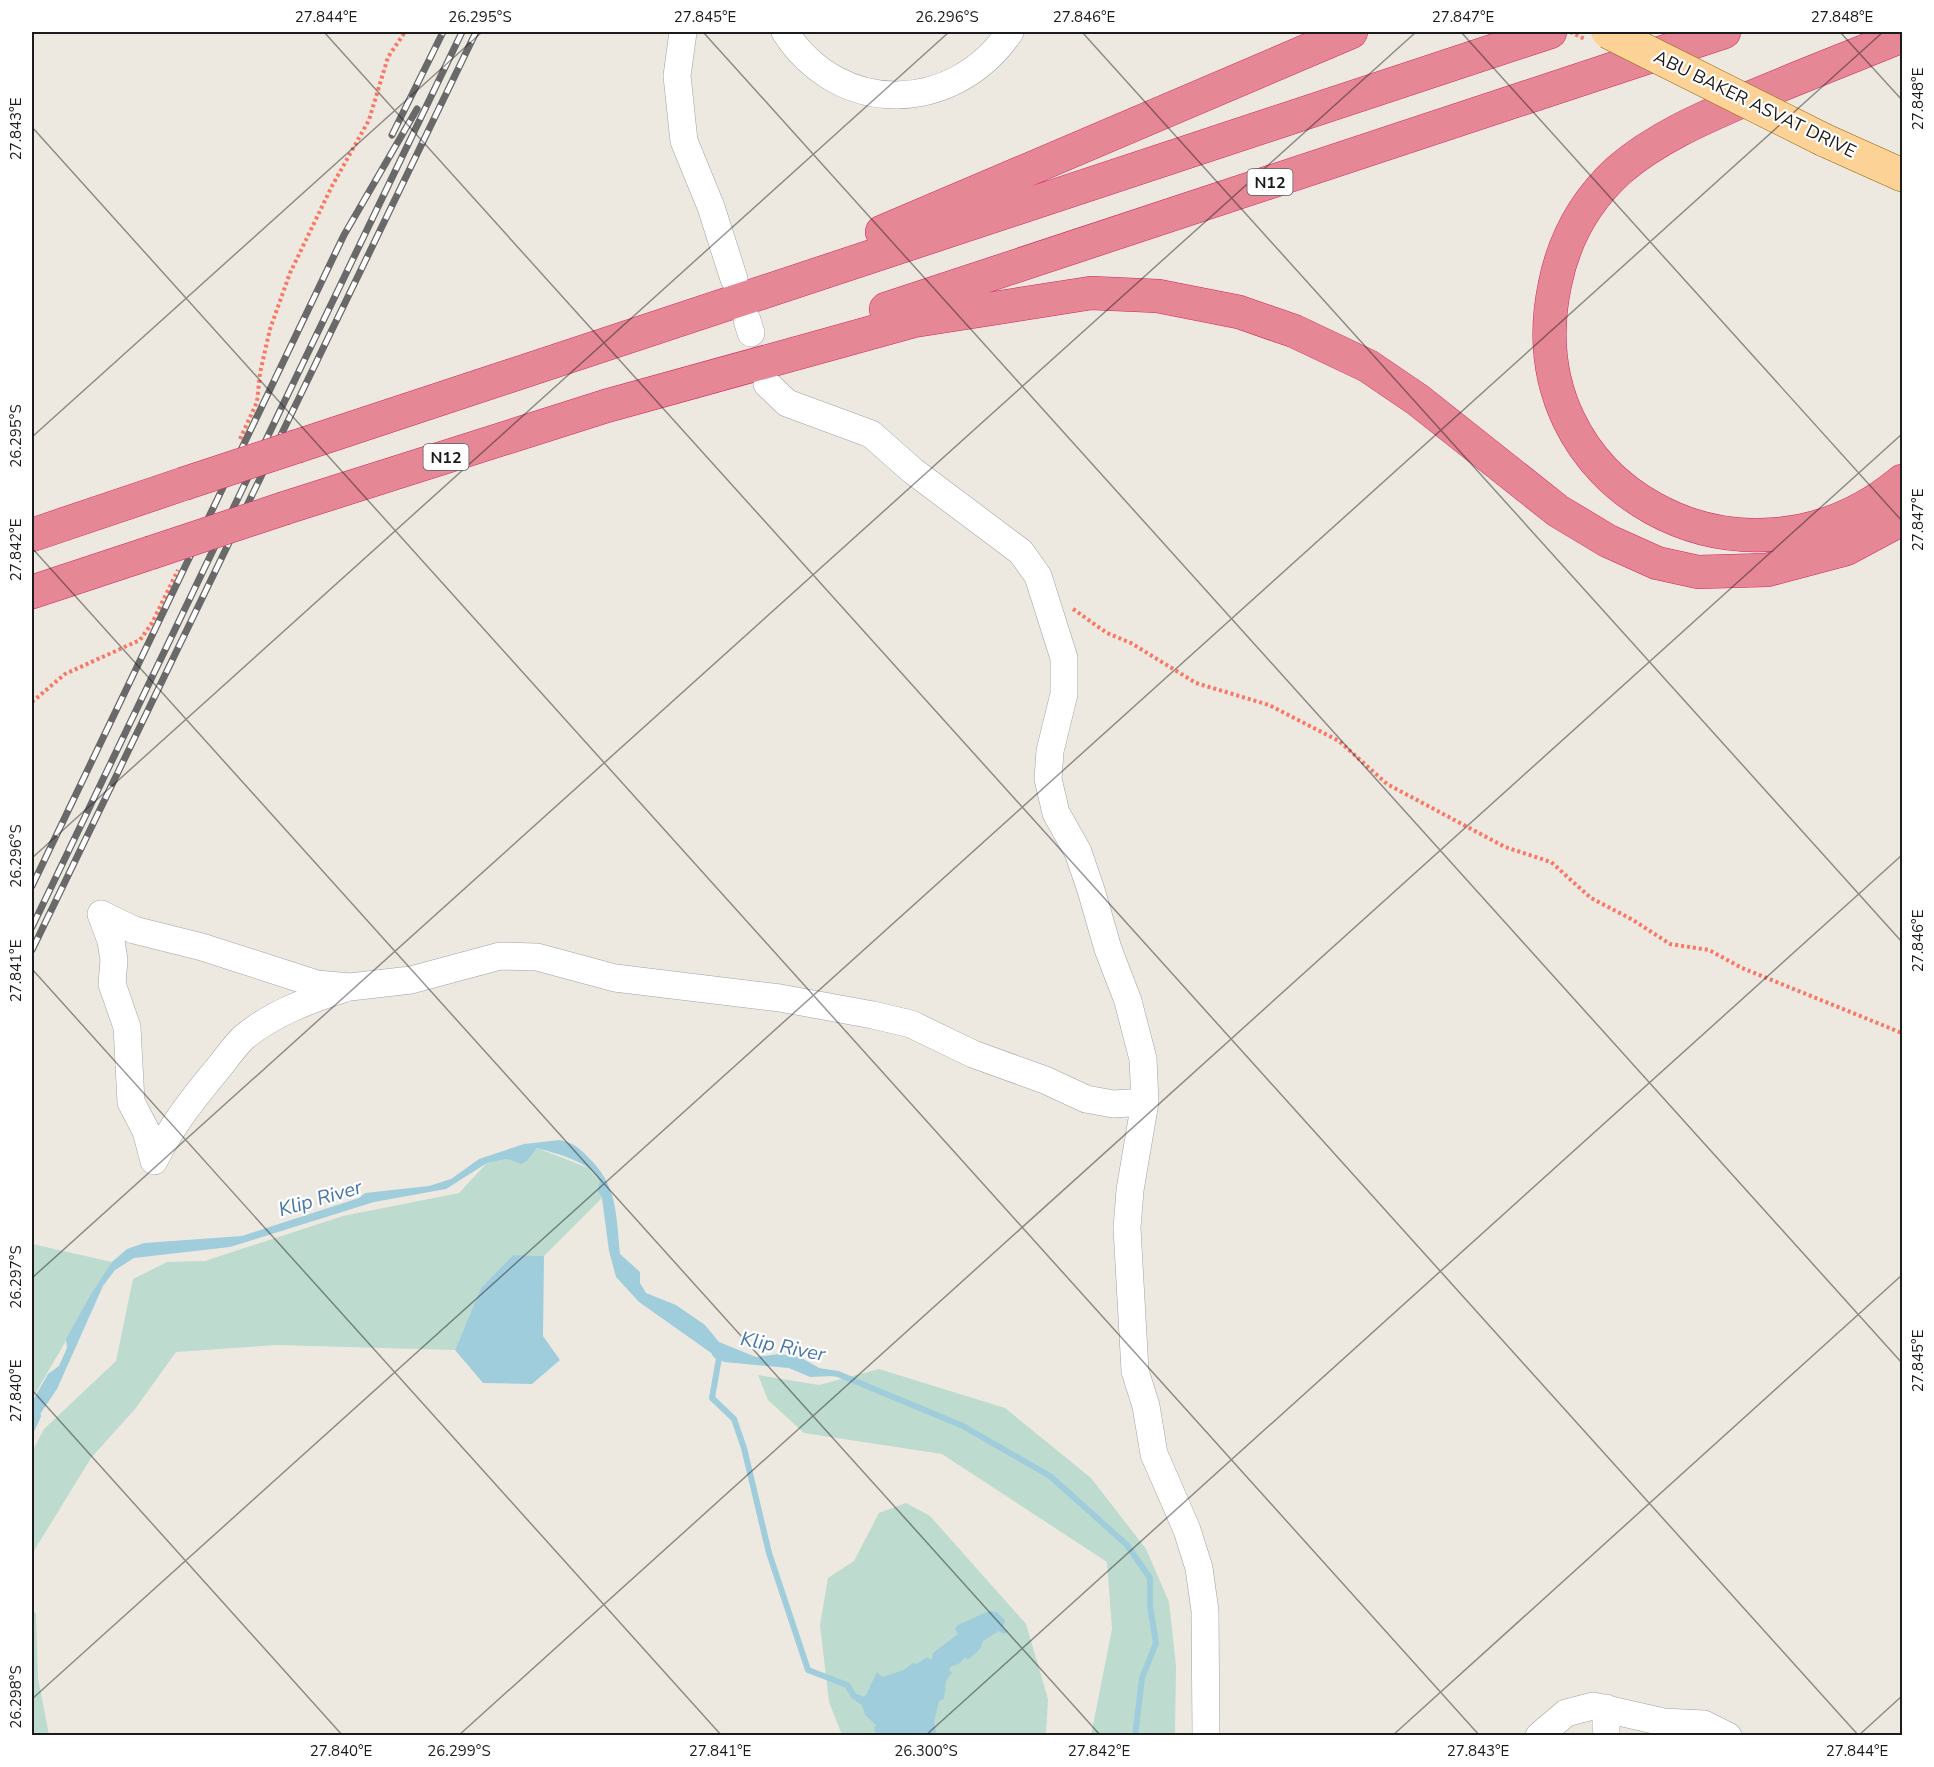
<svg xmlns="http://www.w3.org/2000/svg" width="1934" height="1767" font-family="'Nunito Sans',sans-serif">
<rect width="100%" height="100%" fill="#ede9e0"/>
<path fill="#bddbce" d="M537 1148 588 1168 601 1182 597 1190 602 1198 544 1256 513 1255 481 1288 455 1350 277 1345 176 1352 135 1409 91 1458 32 1554V1452L44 1429 116 1361 133 1279 167 1262 205 1261 343 1216 459 1193 487 1163 507 1159 528 1160Z
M32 1244 112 1262 32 1399Z
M879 1369 1005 1408 1091 1478 1146 1549 1169 1602 1176 1666 1175 1735H1091L1112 1629 1107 1562 942 1454 804 1433 768 1400 758 1375 819 1385Z
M906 1503 930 1516 1026 1624 1048 1699 1046 1735H842L829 1702 820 1625 828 1578 854 1561 879 1513Z
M32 1611 36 1613 38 1678 49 1735H32Z"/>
<path fill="#a0cddb" d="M560 1140C573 1143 578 1147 587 1156 618 1185 616 1214 620 1254L640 1272V1283L646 1293 676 1305 705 1325 719 1342 756 1357 779 1354 800 1357 833 1376 810 1377 789 1368 724 1362 639 1302 616 1277 609 1251 602 1198 597 1190 600 1182C591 1161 557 1154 537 1148L528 1160 521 1164 507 1159 487 1163 446 1189 374 1202 230 1247 134 1258 115 1270 103 1286 57 1389 32 1426V1402L48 1374 59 1366 67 1348 66 1339 91 1294 112 1262 127 1249 144 1243 242 1236 359 1198 365 1193 429 1186 451 1179 479 1159 524 1144Z
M513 1255 544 1256 543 1336 560 1360 532 1384 483 1383 455 1350 481 1288Z
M989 1611 997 1612 1005 1620 1003 1628 1008 1631 1004 1634 999 1631 983 1641 980 1649 969 1659 964 1658 960 1663 950 1667 949 1671 952 1672 946 1681 944 1699 939 1701 934 1722 937 1735H877L874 1730 876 1725 865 1715 862 1705 855 1701 866 1695 877 1672 882 1677 904 1670 913 1663 917 1664 926 1658 932 1659 933 1653 958 1634 955 1629 958 1625Z"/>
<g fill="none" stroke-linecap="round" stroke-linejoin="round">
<path stroke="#a0cddb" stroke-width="6" d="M715 1354 719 1358 712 1398 734 1419 744 1448 769 1553 808 1670 847 1685 854 1696 866 1701
M818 1371 838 1374 963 1426 1050 1476 1127 1545 1150 1578V1606L1156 1643 1142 1678 1135 1736
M32 1429 38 1416"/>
<defs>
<path id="minor" d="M683 32 677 76 684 141 711 207 734 279
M785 32C840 117 953 115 1010 32
M747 320 751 333
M767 384 787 403 871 434 913 471 1021 552 1038 576 1064 658V694L1050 751 1048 779 1056 813 1078 852 1091 890 1108 949 1128 1001 1143 1059 1145 1102 1130 1190 1127 1228 1135 1371 1146 1406 1154 1454 1187 1530 1199 1568 1205 1611 1206 1736
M101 914 134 930 202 947 317 984 350 987 411 980 500 956 537 957 615 978 780 998 873 1015 911 1024 973 1054 1045 1080 1086 1099 1113 1104 1145 1102
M101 914 111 941 114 960 112 984 127 1027 131 1102 146 1131 154 1161
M154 1161C171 1126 195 1096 220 1066 227 1057 235 1046 243 1038 271 1014 309 1000 343 989
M1606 1708V1736
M1539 1736 1566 1713 1593 1706 1663 1722 1704 1724 1728 1736"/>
<path id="major" d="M1824 140 1902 175"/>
<path id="highway" d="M1902 36C1851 57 1799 77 1747 99 1703 118 1656 138 1619 170 1585 201 1564 239 1555 284 1511 489 1746 612 1902 481
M882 232 1351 32
M886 309 1724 32
M298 446 1550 32
M285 508 606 406 913 321 1091 293 1158 296 1239 312 1294 331 1368 366 1418 400 1558 511 1608 541 1657 563 1698 572 1767 570 1846 549 1902 519
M32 535 183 484
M32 592 150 553"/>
</defs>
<use href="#minor" stroke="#a2a2a2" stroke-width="28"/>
<use href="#major" stroke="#926500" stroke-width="34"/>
<use href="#highway" stroke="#d5235d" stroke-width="34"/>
<path stroke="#fa7765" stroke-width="4" stroke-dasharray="3 3" stroke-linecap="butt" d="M240 439 257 402 260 373 270 329 290 273 332 186 369 120 388 57 405 32
M1073 609 1107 633 1131 643 1196 683 1269 705 1339 741 1387 784 1505 847 1551 862 1591 898 1633 920 1670 944 1709 950 1742 968 1902 1033
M32 702 65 674 140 640 152 623 178 570"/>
<use href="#minor" stroke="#fff" stroke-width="27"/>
<use href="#major" stroke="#fcd297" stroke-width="33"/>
<use href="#highway" stroke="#e68796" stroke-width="33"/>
<defs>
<path id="rail" d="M392 135 443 32
M32 886 344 235 417 109
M32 927 462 32
M32 950 476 32"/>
</defs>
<use href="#rail" stroke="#696969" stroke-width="7"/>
<use href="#rail" stroke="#fff" stroke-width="4.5" stroke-dasharray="14" stroke-linecap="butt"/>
<defs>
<path id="major-bridge" d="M1608 32 1824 140"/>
<path id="highway-bridge" d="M183 484 298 446
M150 553 285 508"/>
</defs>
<use href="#major-bridge" stroke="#926500" stroke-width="34" stroke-linecap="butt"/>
<use href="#highway-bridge" stroke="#d5235d" stroke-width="34" stroke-linecap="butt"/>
<path stroke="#fa7765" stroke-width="4" stroke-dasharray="3 3" stroke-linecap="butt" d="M1570 32 1585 39"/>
<use href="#major-bridge" stroke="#fcd297" stroke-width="33"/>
<use href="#highway-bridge" stroke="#e68796" stroke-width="33"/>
</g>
<path fill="none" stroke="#1b1b1b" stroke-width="1.5" stroke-opacity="0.45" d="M324 32 1859 1736M703 32 1902 1363M1082 32 1902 942M1461 32 1902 521M1840 32 1902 100M32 127 1480 1736M32 437 482 32M32 548 1101 1736M32 858 949 32M32 969 722 1736M32 1278 1416 32M32 1390 343 1736M32 1699 1883 32M458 1736 1902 434M925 1736 1902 855M1392 1736 1902 1275M1858 1736 1902 1696"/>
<g text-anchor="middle" stroke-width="4.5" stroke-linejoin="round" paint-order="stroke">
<g fill="#fff" stroke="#5f5f5f" stroke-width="1.5">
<rect x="1247.5" y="169" width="45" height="26" rx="4.5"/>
<rect x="423.5" y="444" width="45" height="26" rx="4.5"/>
</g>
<g font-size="16" font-weight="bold" fill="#1b1b1b">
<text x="1270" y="188">N12</text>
<text x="446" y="463">N12</text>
</g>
<g font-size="18" fill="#1b1b1b" stroke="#fff">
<text transform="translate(1755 104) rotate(26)" y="6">ABU BAKER ASVAT DRIVE</text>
</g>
<g font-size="20" font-style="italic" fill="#4877aa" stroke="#fff">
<text transform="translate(320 1198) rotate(-16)" y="7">Klip River</text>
<text transform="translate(783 1346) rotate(11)" y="7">Klip River</text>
</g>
</g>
<rect width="1934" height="1767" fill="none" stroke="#ffffff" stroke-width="66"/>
<rect x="33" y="33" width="1868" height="1701" fill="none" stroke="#1b1b1b" stroke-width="2"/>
<g font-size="15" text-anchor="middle" fill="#1b1b1b">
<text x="326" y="22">27.844°E</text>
<text x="480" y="22">26.295°S</text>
<text x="705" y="22">27.845°E</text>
<text x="947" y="22">26.296°S</text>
<text x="1084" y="22">27.846°E</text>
<text x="1463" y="22">27.847°E</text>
<text x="1842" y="22">27.848°E</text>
<text transform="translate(1918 99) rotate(-90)" y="5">27.848°E</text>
<text transform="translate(16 129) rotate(-90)" y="5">27.843°E</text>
<text transform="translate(16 436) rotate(-90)" y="5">26.295°S</text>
<text transform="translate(1918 520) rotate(-90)" y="5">27.847°E</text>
<text transform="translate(16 550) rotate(-90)" y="5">27.842°E</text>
<text transform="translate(16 856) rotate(-90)" y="5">26.296°S</text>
<text transform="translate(1918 941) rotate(-90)" y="5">27.846°E</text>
<text transform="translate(16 971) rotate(-90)" y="5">27.841°E</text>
<text transform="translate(16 1277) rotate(-90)" y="5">26.297°S</text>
<text transform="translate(1918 1361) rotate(-90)" y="5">27.845°E</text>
<text transform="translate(16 1391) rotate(-90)" y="5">27.840°E</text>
<text transform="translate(16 1697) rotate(-90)" y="5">26.298°S</text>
<text x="341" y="1756">27.840°E</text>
<text x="459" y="1756">26.299°S</text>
<text x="720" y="1756">27.841°E</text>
<text x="926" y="1756">26.300°S</text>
<text x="1099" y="1756">27.842°E</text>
<text x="1478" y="1756">27.843°E</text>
<text x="1857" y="1756">27.844°E</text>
</g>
</svg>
